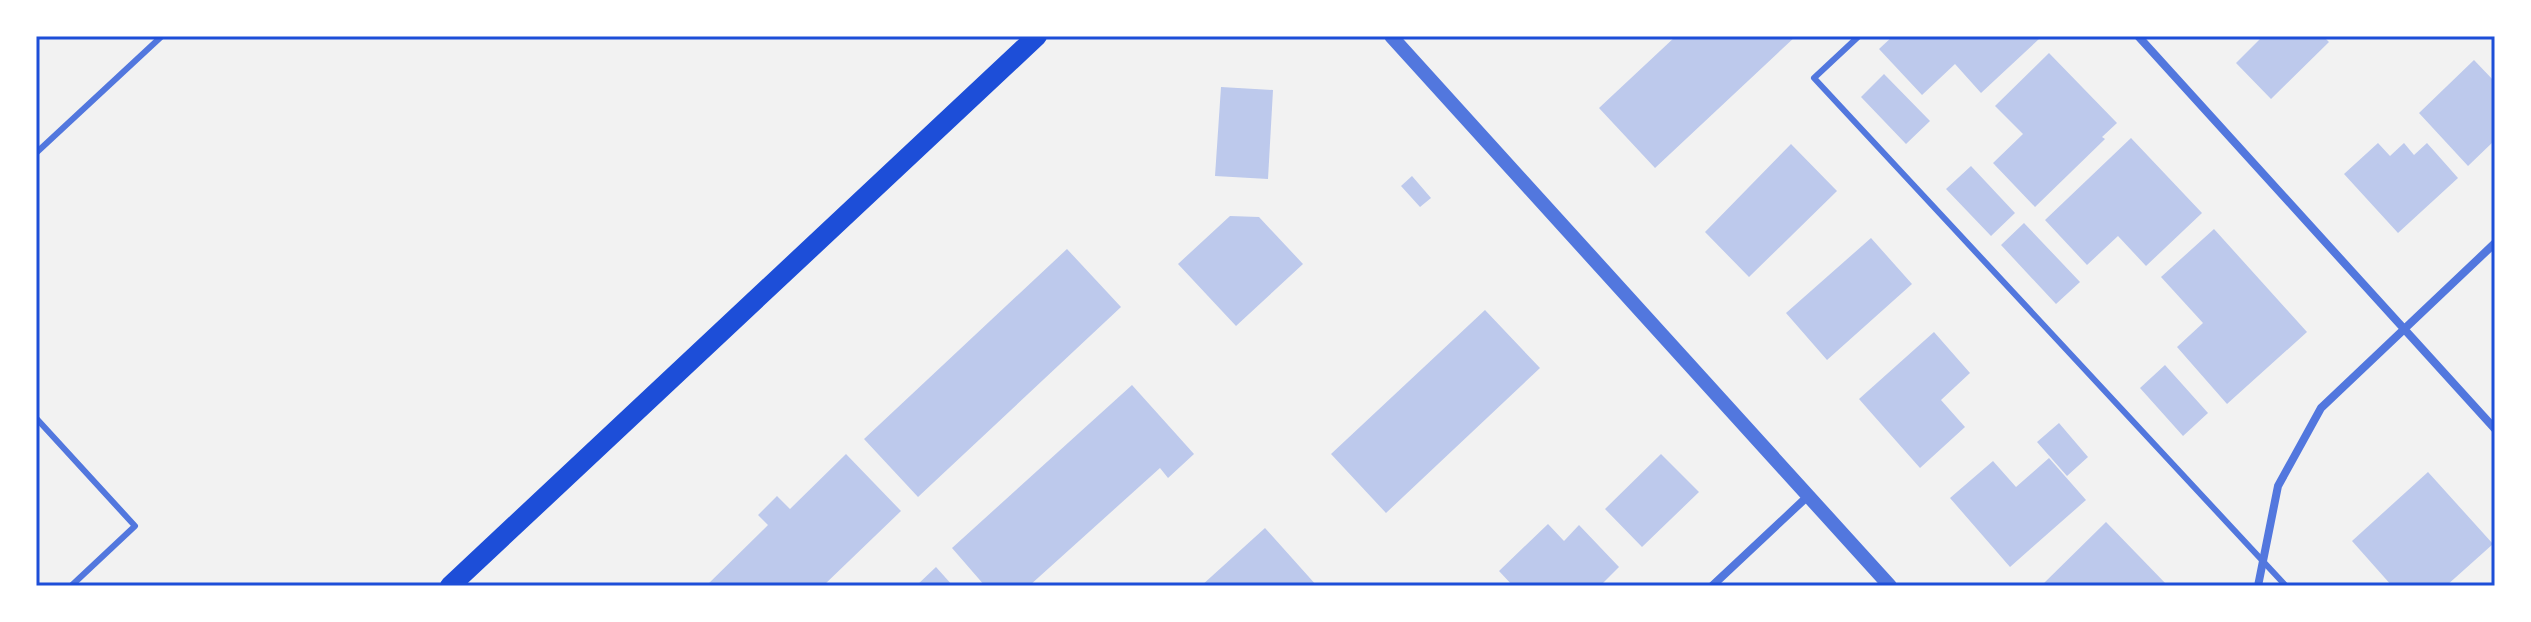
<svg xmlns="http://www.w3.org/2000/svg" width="2531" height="622" font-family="'DejaVu Sans',sans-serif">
<rect width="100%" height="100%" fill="#f2f2f2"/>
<path fill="#bdc9ec" d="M1676 36H1796L1655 168 1599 108Z
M1893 36H2037L2039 39 1981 93 1955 64 1922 95 1879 49Z
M2263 36H2323L2329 42 2271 99 2236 63Z
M2049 53 2117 123 2102 137 2105 139 2035 207 1993 163 2023 134 1995 106Z
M2474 60 2495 82V140L2468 166 2419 113Z
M1884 74 1930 121 1906 144 1861 97Z
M1221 87 1273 90 1268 179 1215 176Z
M2131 138 2202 213 2146 266 2118 236 2087 265 2045 220Z
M2378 143 2390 156 2404 143 2414 155 2427 143 2458 178 2398 233 2344 174Z
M1791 144 1837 191 1749 277 1705 232Z
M1971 166 2015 213 1991 236 1946 189Z
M1412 176 1431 198 1420 207 1401 186Z
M1230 216 1259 217 1303 264 1236 326 1178 264Z
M2024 223 2080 282 2056 304 2001 245Z
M2214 229 2307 332 2227 404 2177 347 2203 323 2161 277Z
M1871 238 1912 284 1827 360 1786 313Z
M1067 249 1121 307 918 497 864 439Z
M1485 310 1540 368 1386 513 1331 454Z
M1934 332 1970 373 1941 400 1965 427 1920 468 1859 399Z
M2165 365 2208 413 2183 436 2140 388Z
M1132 385 1194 454 1168 478 1160 468 1029 586H985L952 548Z
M2059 423 2088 457 2067 476 2037 442Z
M846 454 901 511 823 586H706L768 525 758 515 777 496 790 509Z
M1661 454 1699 492 1642 547 1605 509Z
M2049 458 2086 500 2010 567 1950 498 1993 461 2016 487Z
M2428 472 2493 544 2446 586H2392L2352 541Z
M2106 522 2168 586H2041Z
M1548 524 1564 541 1579 525 1619 567 1600 586H1513L1499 571Z
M1265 528 1317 586H1201Z
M936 567 953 586H916Z"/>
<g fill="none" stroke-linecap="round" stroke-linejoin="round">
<path stroke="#5277de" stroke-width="6" d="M1859 36 1814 78 2286 586
M36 153 162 36
M36 418 135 526 71 586"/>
<path stroke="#5277de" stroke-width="8" d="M2138 36 2495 429
M1712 586 1808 496
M2258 586 2278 486 2321 408 2495 243"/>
<path stroke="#5277de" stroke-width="14" d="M1391 36 1890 586"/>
<path stroke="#1d4ed8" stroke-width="20" d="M450 586 1037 36"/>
</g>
<rect width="2531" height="622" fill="none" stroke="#ffffff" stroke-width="76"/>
<rect x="38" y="38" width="2455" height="546" fill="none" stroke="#1d4ed8" stroke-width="3"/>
</svg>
